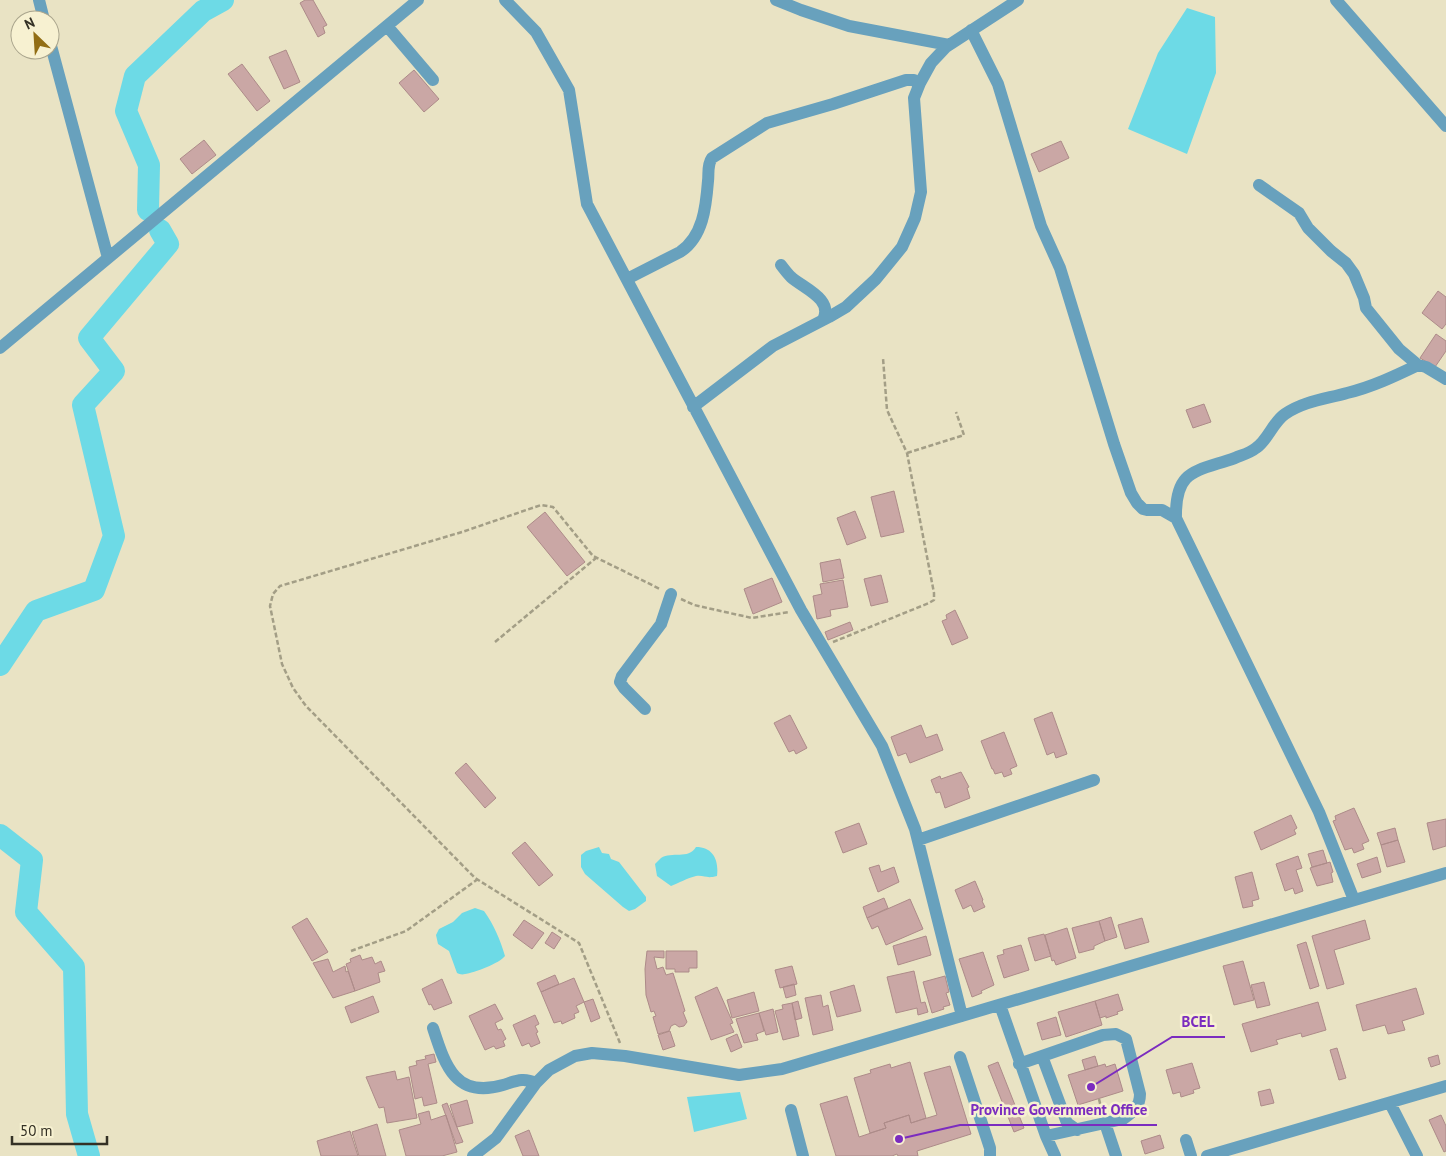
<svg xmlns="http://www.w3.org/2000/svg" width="1446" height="1156" font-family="'PT Sans',sans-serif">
<rect width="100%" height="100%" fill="#e9e3c4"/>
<path fill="#6ddae6" d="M1187 8 1215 17 1216 73 1187 154 1128 129 1158 53Z
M599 847 602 853 609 854 611 859 619 862 646 897V901L635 909 629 911 623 907 585 874 581 867V855L586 851Z
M696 847C713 847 719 860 717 876 706 879 705 875 696 876 687 878 679 883 671 886L657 876 655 864C657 862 659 860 661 858 672 851 688 860 696 847Z
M475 908 484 911C494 925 500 939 505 956 500 963 474 973 465 974 462 975 459 974 457 973L449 951 438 944 436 935 439 929 453 922 462 913Z
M740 1092 747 1119 694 1132 687 1097Z"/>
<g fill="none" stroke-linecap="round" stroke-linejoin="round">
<path stroke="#6ddae6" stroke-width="22" d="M148 210 149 165 126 111 135 76 203 11 223 0
M0 665 36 611 94 590 114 536 83 405 114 371 89 338 168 244 160 230
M0 835 32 860 26 912 74 967 77 1114 89 1156"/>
</g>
<path fill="#caa7a5" stroke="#ad8b89" d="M305 0H313L327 25 323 27 325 33 318 37 300 3Z
M286 50 300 82 284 89 269 57Z
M242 64 270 101 257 111 228 74Z
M414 70 439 99 424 112 399 83Z
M204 140 216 155 192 174 180 159Z
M1061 141 1069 158 1039 172 1031 154Z
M1438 291 1446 297V324L1442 329 1422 313Z
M1436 334 1446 341V351L1435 367 1420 358Z
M1204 404 1211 422 1193 428 1186 410Z
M894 491 904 532 881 537 871 497Z
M855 511 866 538 847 545 837 518Z
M545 512 585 562 567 576 527 527Z
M840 559 844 578 823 582 820 563Z
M881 575 888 602 871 606 864 579Z
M772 578 782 602 753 614 744 589Z
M843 580 848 607 830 610 831 616 817 619 813 596 822 594 820 584Z
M955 610 968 638 952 645 942 621 947 619 946 615Z
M850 622 853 630 828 640 825 632Z
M1052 712 1067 754 1056 758 1054 752 1047 755 1034 719Z
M790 715 807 748 796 754 794 750 789 752 774 723Z
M921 725 926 738 937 734 943 750 910 763 906 753 898 756 891 737Z
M1004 732 1017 766 1010 769 1012 774 1004 777 1002 772 995 774 993 769H992L981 741Z
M466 763 496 798 485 808 455 773Z
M961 772 969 787 967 788 970 798 945 808 940 792 936 793 931 780 940 776 941 779Z
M1354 808 1369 841 1362 844 1364 849 1354 853 1352 848 1345 850 1333 821 1336 820 1335 816Z
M1291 815 1297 828 1294 830 1296 834 1261 850 1254 832Z
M1446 819V846L1433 850 1427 823Z
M859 823 867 844 843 853 835 832Z
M1395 828 1398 840 1381 845 1377 833Z
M1398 840 1405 862 1387 867 1381 845Z
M525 842 553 875 539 886 512 853Z
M1323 850 1327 863 1312 867 1308 854Z
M1298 856 1302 868 1296 870 1303 891 1295 894 1293 888 1285 891 1276 864Z
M1377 857 1381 872 1362 878 1357 864Z
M1330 862 1333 872 1331 873 1333 882 1317 886 1310 868Z
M879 865 881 872 894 867 899 882 878 892 869 868Z
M1252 872 1259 899 1252 901 1253 906 1243 908 1235 877Z
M975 881 983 900 982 901 985 907 974 912 971 905 963 909 955 890Z
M884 898 888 908 867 918 863 907Z
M910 899 923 929 886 945 878 926 872 929 867 918Z
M1111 917 1117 937 1105 941 1099 921Z
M307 918 328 952 312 961 292 927Z
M1142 918 1149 942 1125 949 1118 925Z
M524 920 544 933 532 949 513 935Z
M1365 920 1370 939 1334 950 1344 984 1327 989 1312 936Z
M1099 921 1105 941 1094 946V949L1079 953 1072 928Z
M1067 928 1076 958 1056 965 1054 960 1052 961 1045 935Z
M552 932 561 938 554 949 545 943Z
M1044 934 1051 956 1035 961 1028 938Z
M926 936 931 955 898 965 893 946Z
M1306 942 1319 986 1310 989 1297 945Z
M1021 945 1029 970 1004 978 997 956 1004 954 1003 950Z
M647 951H664V958L654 957 657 969 663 967 666 975 673 973 685 1011 683 1012 687 1022 684 1026 679 1027 675 1024 671 1026 669 1031 658 1034 653 1017 656 1016 654 1011 651 1012 646 995 645 969Z
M666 951H697V968H689V972H675V969H666Z
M983 952 994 985 981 991 982 993 972 997 959 959Z
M360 955 362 960 372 957 375 964 381 961 385 971 378 973 380 982 355 991 346 964 351 962 350 959Z
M328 959 333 972 345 966 346 972 348 971 355 991 333 998 313 963Z
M1243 961 1254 1000 1234 1005 1223 966Z
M792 966 797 984 780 988 775 970Z
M914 971 921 1003 925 1002 928 1012 918 1015 917 1008 896 1013 887 977Z
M555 975 559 984 541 992 537 983Z
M945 976 949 992 946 993 950 1005 943 1007 944 1009 932 1013 923 982Z
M574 978 584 1002 576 1006 579 1012 574 1014 575 1018 562 1024 561 1021 554 1023 541 992Z
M442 979 452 1003 434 1010 431 1004 429 1005 422 989Z
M1264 982 1270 1005 1257 1008 1251 985Z
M794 984 796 995 786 998 783 987Z
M854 985 861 1011 837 1017 830 992Z
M717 987 733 1023 730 1024 734 1032 711 1040 695 997Z
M1416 988 1424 1014 1402 1021 1405 1030 1388 1034 1385 1025 1363 1031 1356 1005Z
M754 992 759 1011 732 1018 727 1000Z
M1118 994 1123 1010 1117 1012 1118 1014 1106 1018V1016L1100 1018 1095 1001Z
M821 995 823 1007 828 1005 833 1030 813 1035 805 998Z
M373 996 379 1012 351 1023 345 1007Z
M593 999 600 1018 591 1022 584 1002Z
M798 1001 802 1018 795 1020 792 1003Z
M1095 1001 1102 1025 1066 1037 1058 1012Z
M1318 1002 1326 1030 1302 1037 1301 1033 1276 1040 1278 1044 1251 1052 1242 1024Z
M792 1003 799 1036 783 1040 775 1011 783 1009 782 1005Z
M495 1004 503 1019 495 1023 498 1030 501 1029 506 1039 503 1041 505 1046 496 1049 494 1046 485 1050 469 1016Z
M773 1009 778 1032 766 1035 759 1013Z
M759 1013 764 1031 756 1034 758 1040 744 1043 736 1019Z
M535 1015 539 1024 535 1026 538 1032 536 1033 540 1043 531 1047 529 1043 522 1046 513 1025Z
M1056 1017 1061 1035 1042 1040 1037 1023Z
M670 1031 675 1046 663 1050 658 1035Z
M737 1034 742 1047 731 1052 726 1039Z
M1337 1048 1346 1078 1339 1080 1330 1050Z
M434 1054 436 1062 428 1064 437 1103 424 1106 422 1097 415 1099 409 1067 417 1065 416 1061 426 1059 425 1056Z
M1438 1055 1440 1064 1431 1067 1428 1058Z
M1095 1056 1098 1066 1085 1070 1082 1060Z
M910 1062 926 1118 911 1123 909 1115 884 1123 886 1128 870 1133 854 1078 871 1073 870 1070 890 1064 891 1068Z
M998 1062 1024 1128 1014 1132 988 1066Z
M1192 1063 1200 1088 1193 1090 1194 1093 1181 1097 1180 1092 1173 1094 1166 1070Z
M1105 1064 1106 1067 1115 1064 1123 1091 1078 1105 1068 1075Z
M950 1066 971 1134 917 1151 918 1156H898L897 1154 892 1156H836L820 1104 847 1096 859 1137 886 1128 884 1123 909 1115 911 1123 937 1115 924 1073Z
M395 1071 397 1080 409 1077 417 1118 387 1123 384 1107 379 1108 366 1077Z
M1270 1089 1274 1103 1261 1106 1258 1092Z
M467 1100 473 1123 457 1127 450 1105Z
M447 1103 463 1142 456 1144 442 1105Z
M429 1111 431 1120 446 1115 457 1152 442 1156H406L399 1130 421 1124 418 1114Z
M1441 1115 1446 1126V1151L1444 1152 1429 1120Z
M377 1124 386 1156H359L352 1132Z
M529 1130 539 1156H523L515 1136Z
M350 1131 358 1156H321L317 1141Z
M1160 1135 1164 1148 1145 1154 1141 1141Z"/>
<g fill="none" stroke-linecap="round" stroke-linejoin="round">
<path stroke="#a39e86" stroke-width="2.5" stroke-dasharray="5 2.5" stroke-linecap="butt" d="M907 453 964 435 956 412
M681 599 694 605 752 618 789 612
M495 642 596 558
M833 642 929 603 934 600V593L907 453 887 410 883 358
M351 951 406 931 478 879
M620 1043 579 943 475 878 306 706 293 688 282 664 270 606 273 594 280 586 462 532 541 505 553 507 593 556 660 589
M1099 1099 1102 1112"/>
<path stroke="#68a1bd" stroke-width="12" d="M39 0 44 20
M505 0 536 32 569 90 587 204 801 610 882 746 915 829 962 1016
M776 0 801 10 849 26 949 45
M1336 0 1446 126
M387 26 433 80
M971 30 998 84 1041 226 1060 268 1114 444 1131 493 1137 503 1143 509 1147 510H1162L1176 518
M50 42 108 258
M1259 185 1299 213 1308 228 1331 251 1346 263 1354 274 1364 298 1366 308 1399 349 1418 365 1426 367 1446 379
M781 265C784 269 787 273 791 277 803 288 834 299 823 320
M627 279 680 252C703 237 706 207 708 181 709 173 707 165 712 158L767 123 833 104 906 80H914L919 85
M0 348 418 0
M693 407 773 346 829 317 846 307 876 279 902 247 915 218 921 192 914 98 920 83 931 63 946 47 1018 0
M645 709 624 688 620 682 622 676 661 624 671 594
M918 840 1094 780
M1354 900 1319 812 1176 518C1175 469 1195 472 1235 458 1242 455 1250 453 1256 448 1268 440 1273 422 1285 414 1304 401 1326 399 1347 393 1372 387 1395 376 1418 365
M1000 1005 1046 1136 1055 1156
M433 1028C445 1065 455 1099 503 1085 516 1081 523 1077 536 1083
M1042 1056 1067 1123 1077 1130
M960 1057 990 1148V1156
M1019 1064 1103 1035 1116 1034 1126 1039 1140 1094C1140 1107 1133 1112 1123 1119L1046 1136
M1390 1103 1417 1156
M791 1110 803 1156
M1105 1123 1116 1156
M1186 1140 1191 1156
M473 1156 496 1138 536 1083 549 1070 575 1056 592 1053 625 1056 739 1075 782 1069 1446 873
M1207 1156 1446 1086"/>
</g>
<path fill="none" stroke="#7b2cbf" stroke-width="2" d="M1091 1087L1172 1037H1225M899 1139L960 1125H1157"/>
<g fill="#7b2cbf" stroke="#f7f1d1" stroke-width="2">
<circle cx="1091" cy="1087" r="5"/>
<circle cx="899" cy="1139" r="5"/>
</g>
<g font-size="15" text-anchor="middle" font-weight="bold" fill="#7b2cbf" stroke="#f7f1d1" stroke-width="5" stroke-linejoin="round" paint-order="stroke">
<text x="1198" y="1027">BCEL</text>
<text x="1059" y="1115">Province Government Office</text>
</g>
<g transform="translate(35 35) rotate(335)"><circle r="24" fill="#f7f1d1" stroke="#a9a48c"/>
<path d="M0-4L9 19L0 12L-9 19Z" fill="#926e15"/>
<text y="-8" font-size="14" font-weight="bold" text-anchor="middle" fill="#343125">N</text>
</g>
<path d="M12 1136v8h95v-8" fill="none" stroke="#343125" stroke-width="2.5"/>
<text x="20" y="1136" font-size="15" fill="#343125" stroke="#f7f1d1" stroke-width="4" paint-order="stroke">50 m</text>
</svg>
